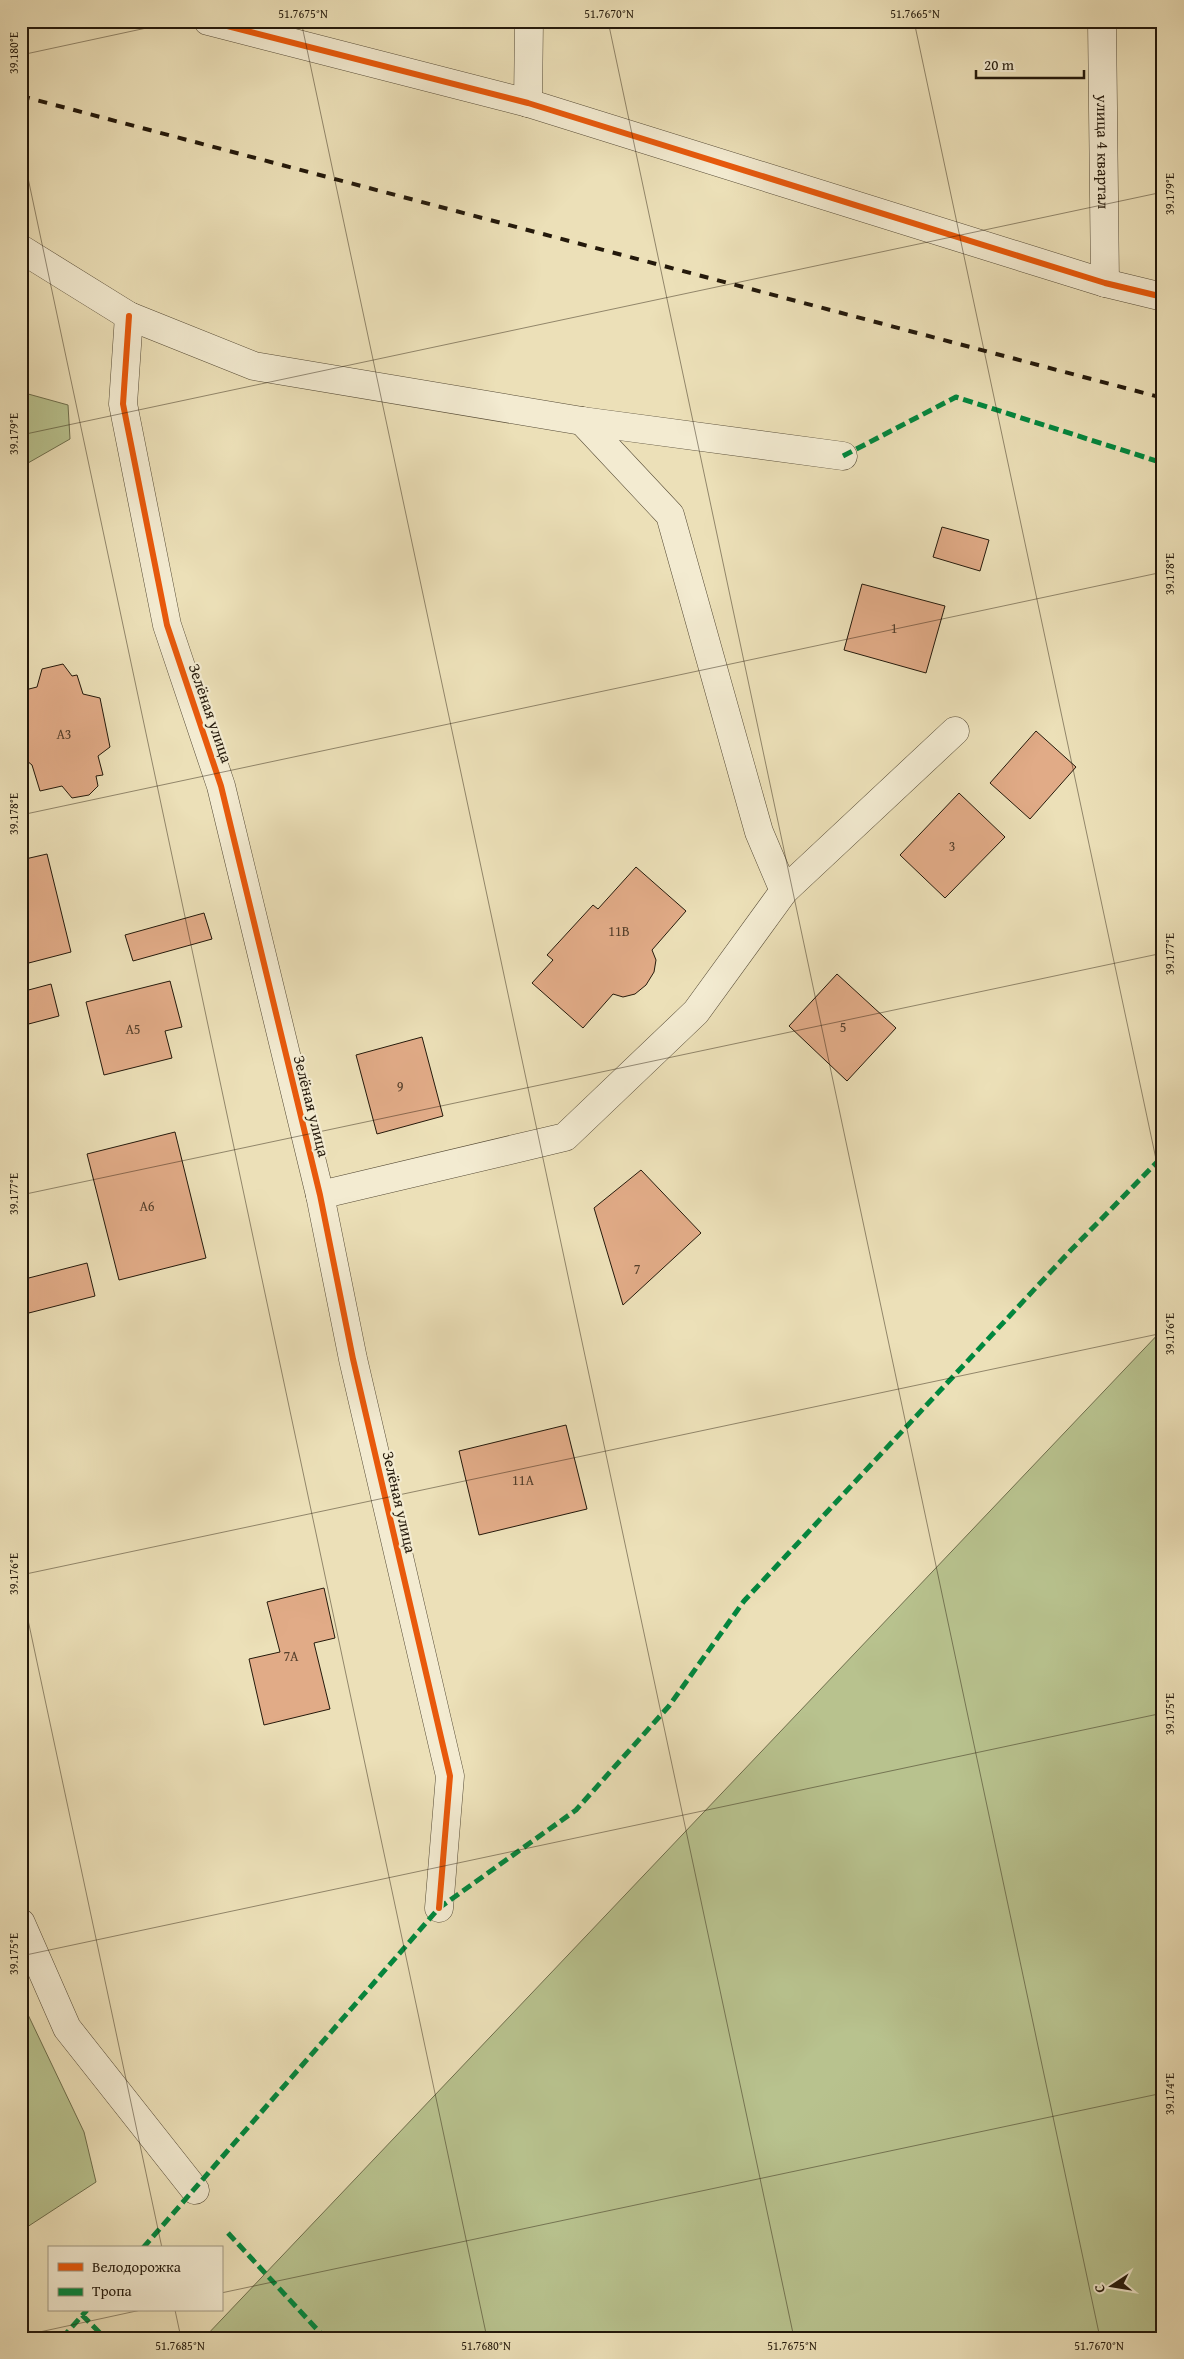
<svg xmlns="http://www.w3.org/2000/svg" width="1184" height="2359" font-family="'Gentium Book Plus',serif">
<rect width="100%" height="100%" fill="#ece0b8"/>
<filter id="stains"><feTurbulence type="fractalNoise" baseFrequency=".004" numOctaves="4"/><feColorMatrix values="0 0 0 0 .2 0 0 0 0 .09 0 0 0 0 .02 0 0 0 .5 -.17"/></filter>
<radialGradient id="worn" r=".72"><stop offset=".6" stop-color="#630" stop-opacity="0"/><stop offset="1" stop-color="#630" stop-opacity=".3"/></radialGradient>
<path fill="#b8c28e" stroke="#6e6e4c" d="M21 392 68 405 70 439 21 467Z
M1163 1329V2338H204Z
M21 2000 84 2132 96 2182 21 2231Z"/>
<path fill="#e1ab87" stroke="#24190b" d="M942 527 989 540 980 571 933 557Z
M862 584 945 606 926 673 844 650Z
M63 664 72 676 77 675 83 694 100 698 110 747 98 756 103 775 96 776 98 786 89 795 72 798 62 786 40 791 32 765 21 756 23 718 21 691 37 687 42 669Z
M1036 731 1076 767 1030 819 990 783Z
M959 793 1005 837 945 898 900 855Z
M47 854 71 952 21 965V860Z
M636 867 686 911 652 950 656 960 654 972 646 985 635 994 623 997 613 994 583 1028 532 983 553 960 547 955 593 905 598 909Z
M204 913 212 939 133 961 125 935Z
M837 974 896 1028 847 1081 789 1026Z
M170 981 182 1027 165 1031 172 1058 104 1075 86 1002Z
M51 984 59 1016 21 1026V992Z
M422 1037 443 1116 377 1134 356 1055Z
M175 1132 206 1258 119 1280 87 1154Z
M641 1170 701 1233 623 1305 594 1208Z
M87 1263 95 1296 21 1315V1280Z
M566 1425 587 1509 479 1535 459 1451Z
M324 1588 335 1638 314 1643 330 1709 264 1725 249 1659 280 1652 267 1602Z"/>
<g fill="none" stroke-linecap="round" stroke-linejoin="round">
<defs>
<g id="street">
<path d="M208 21 528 103 1105 283 1163 297"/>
<path id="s1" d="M1102 21 1105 283"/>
<path d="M528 103 529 21"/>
<path d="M21 249 129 316 254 366 582 421 843 456"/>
<path d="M129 316 123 404 167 625 221 786 320 1195 353 1359 450 1776 439 1908"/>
<path d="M582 421 670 515 759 832 784 891"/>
<path d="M320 1195 565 1137 696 1012 784 891 955 731"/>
<path d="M21 1923 67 2028 195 2190"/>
</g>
</defs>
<use href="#street" stroke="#564b36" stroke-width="29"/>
<use href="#street" stroke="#f3ebd1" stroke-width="28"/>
<path stroke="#24190b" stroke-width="4" stroke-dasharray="9 9" stroke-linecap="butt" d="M21 96 1163 398"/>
<path stroke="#00873e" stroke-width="5" stroke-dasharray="10 5" stroke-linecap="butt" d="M843 456 956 397 1163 463
M228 2233 325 2338
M143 2248 439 1908 576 1810 669 1706 744 1601 1071 1250 1163 1156
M82 2315 105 2338
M62 2338 87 2310"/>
<defs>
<path id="cycleway" d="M208 21 528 103 1105 283 1163 297
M129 316 123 404 167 625 221 786 320 1195 353 1359 450 1776 439 1908"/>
</defs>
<use href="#cycleway" stroke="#f3ebd1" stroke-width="9"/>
<use href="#cycleway" stroke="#e8590c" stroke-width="6"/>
</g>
<path fill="none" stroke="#24190b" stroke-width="1" stroke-opacity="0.45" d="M301 21 794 2338M608 21 1100 2338M914 21 1163 1192M21 55 179 21M21 145 487 2338M21 435 1163 192M21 815 1163 572M21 1195 1163 953M21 1575 1163 1333M21 1587 162 2248M21 1956 1163 1713M221 2293 1163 2093M175 2310 181 2338M21 2336 141 2310"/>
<g text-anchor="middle" stroke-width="4.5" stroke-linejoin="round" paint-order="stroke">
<g font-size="14" fill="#533e2a">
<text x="894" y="633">1</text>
<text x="64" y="739">А3</text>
<text x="952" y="851">3</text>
<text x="619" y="936">11В</text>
<text x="843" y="1032">5</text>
<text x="133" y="1034">А5</text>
<text x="400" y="1091">9</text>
<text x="147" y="1211">А6</text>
<text x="637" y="1274">7</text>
<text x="523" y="1485">11А</text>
<text x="291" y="1661">7А</text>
</g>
<g font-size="16" fill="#24190b" stroke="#f3ebd1">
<text dy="6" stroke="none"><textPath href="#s1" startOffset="131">улица 4 квартал</textPath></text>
<text transform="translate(211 713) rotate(71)" y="6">Зелёная улица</text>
<text transform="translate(312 1106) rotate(76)" y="6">Зелёная улица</text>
<text transform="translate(400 1502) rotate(77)" y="6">Зелёная улица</text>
</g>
</g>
<rect width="1184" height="2359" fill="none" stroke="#ece0b8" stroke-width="55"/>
<rect x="48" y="2246" width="175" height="65" fill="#f3ebd1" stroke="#a09782"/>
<rect x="58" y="2263" width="25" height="8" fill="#e8590c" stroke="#a09782"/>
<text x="92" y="2272" font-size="15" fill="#24190b">Велодорожка</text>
<rect x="58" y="2288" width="25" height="8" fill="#00873e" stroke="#a09782"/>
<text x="92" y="2296" font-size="15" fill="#24190b">Тропа</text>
<g transform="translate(1112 2286) rotate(258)" stroke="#f3ebd1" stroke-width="4" paint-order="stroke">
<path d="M0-4L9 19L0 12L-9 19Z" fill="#24190b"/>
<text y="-8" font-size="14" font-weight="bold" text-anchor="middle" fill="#24190b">С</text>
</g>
<path d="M976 70v8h108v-8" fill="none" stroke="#24190b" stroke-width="2.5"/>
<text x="984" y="70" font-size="15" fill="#24190b" stroke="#f3ebd1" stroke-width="4" paint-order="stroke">20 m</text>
<rect x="28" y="28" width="1128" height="2304" fill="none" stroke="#24190b" stroke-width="2"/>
<g font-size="12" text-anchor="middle" fill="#24190b">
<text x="303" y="18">51.7675°N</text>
<text x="609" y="18">51.7670°N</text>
<text x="915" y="18">51.7665°N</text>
<text transform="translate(14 53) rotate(-90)" y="4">39.180°E</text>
<text transform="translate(1170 194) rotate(-90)" y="4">39.179°E</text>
<text transform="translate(14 434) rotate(-90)" y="4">39.179°E</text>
<text transform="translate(1170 574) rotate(-90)" y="4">39.178°E</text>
<text transform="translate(14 814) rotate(-90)" y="4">39.178°E</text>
<text transform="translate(1170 954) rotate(-90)" y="4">39.177°E</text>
<text transform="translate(14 1194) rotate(-90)" y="4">39.177°E</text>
<text transform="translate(1170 1334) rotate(-90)" y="4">39.176°E</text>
<text transform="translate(14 1574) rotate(-90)" y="4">39.176°E</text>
<text transform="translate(1170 1714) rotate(-90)" y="4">39.175°E</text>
<text transform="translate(14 1954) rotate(-90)" y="4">39.175°E</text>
<text transform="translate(1170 2094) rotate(-90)" y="4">39.174°E</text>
<text x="180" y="2350">51.7685°N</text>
<text x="486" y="2350">51.7680°N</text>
<text x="792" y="2350">51.7675°N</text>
<text x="1099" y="2350">51.7670°N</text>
</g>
<rect width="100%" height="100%" filter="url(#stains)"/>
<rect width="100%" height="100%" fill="url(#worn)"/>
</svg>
